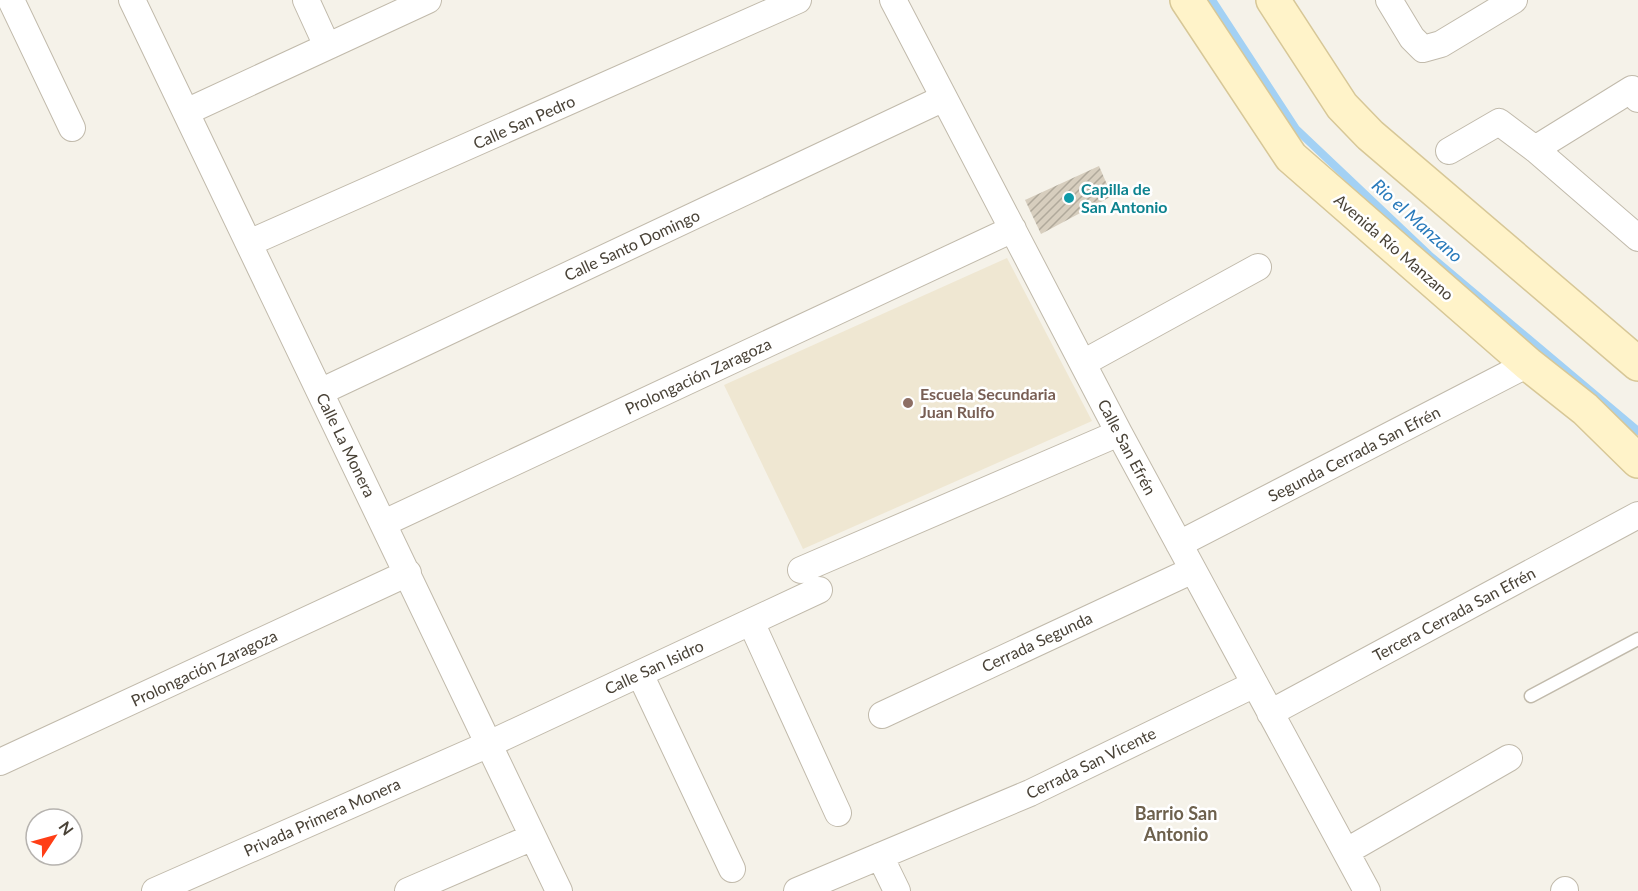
<svg xmlns="http://www.w3.org/2000/svg" width="1638" height="891" font-family="Lato,sans-serif">
<defs>
<pattern id="building-hatch" width="6" height="6" patternUnits="userSpaceOnUse" patternTransform="scale(1.5)"><rect width="6" height="6" fill="#d7cebe"/><path d="M-1 1l2-2M0 6l6-6M5 7l2-2" fill="none" stroke="#b0a99b"/></pattern>
</defs>
<rect width="100%" height="100%" fill="#f5f2e9"/>
<path fill="#efe7d2" d="M1007 258 1092 421 803 549 724 385Z"/>
<g fill="none" stroke-linecap="round" stroke-linejoin="round">
<path stroke="#a3d1f4" stroke-width="8" d="M1212 0 1296 129 1429 255 1638 431"/>
</g>
<path fill="url(#building-hatch)" d="M1099 166 1112 196 1041 234 1025 200Z"/>
<g fill="none" stroke-linecap="round" stroke-linejoin="round">
<defs>
<path id="service" d="M1531 696 1638 639"/>
<path id="minor" d="M11 0 72 128
M132 0 559 891
M306 0 327 46
M893 0 1119 433 1367 891
M1389 0 1412 38 1423 49 1441 44 1514 0
M186 112 428 0
M1535 149 1632 89 1638 99
M1449 151 1499 122 1535 149 1638 238
M249 243 798 0
M1083 363 1258 267
M320 392 944 98
M384 523 1013 229
M1179 544 1528 364
M801 570 1119 433
M751 622 838 813
M640 674 732 869
M1270 713 1638 515
M882 715 1193 570
M0 762 408 573
M1347 851 1509 758
M880 856 897 891
M155 891 489 744 819 590
M408 891 533 837
M797 891 1030 793 1255 684
M1564 891 1565 890"/>
<path id="secondary" d="M1187 0 1291 157 1528 364 1585 409 1638 461
M1273 0 1342 106 1370 135 1638 364"/>
</defs>
<use href="#service" stroke="#c1baab" stroke-width="15"/>
<use href="#minor" stroke="#c1baab" stroke-width="28"/>
<use href="#secondary" stroke="#d7c797" stroke-width="36"/>
<use href="#service" stroke="#fff" stroke-width="12"/>
<use href="#minor" stroke="#fff" stroke-width="26"/>
<use href="#secondary" stroke="#fff3c9" stroke-width="33"/>
</g>
<circle fill="#0f9aa8" stroke="#fff" stroke-width="2" cx="1069" cy="198" r="6"/>
<circle fill="#8d6e63" stroke="#fff" stroke-width="2" cx="908" cy="403" r="6"/>
<g text-anchor="middle" stroke-width="5" stroke-linejoin="round" paint-order="stroke">
<g font-size="16" fill="#494237" stroke="#fff">
<text transform="translate(524 122) rotate(-24)" y="6">Calle San Pedro</text>
<text transform="translate(632 245) rotate(-25)" y="6">Calle Santo Domingo</text>
<text transform="translate(1394 247) rotate(41)" y="6">Avenida Río Manzano</text>
<text transform="translate(698 376) rotate(-25)" y="6">Prolongación Zaragoza</text>
<text transform="translate(346 445) rotate(64)" y="6">Calle La Monera</text>
<text transform="translate(1127 447) rotate(62)" y="6">Calle San Efrén</text>
<text transform="translate(1354 454) rotate(-27)" y="6">Segunda Cerrada San Efrén</text>
<text transform="translate(1454 614) rotate(-28)" y="6">Tercera Cerrada San Efrén</text>
<text transform="translate(1037 642) rotate(-25)" y="6">Cerrada Segunda</text>
<text transform="translate(654 667) rotate(-25)" y="6">Calle San Isidro</text>
<text transform="translate(204 668) rotate(-25)" y="6">Prolongación Zaragoza</text>
<text transform="translate(1091 763) rotate(-26)" y="6">Cerrada San Vicente</text>
<text transform="translate(322 817) rotate(-24)" y="6">Privada Primera Monera</text>
</g>
<g font-size="16" font-weight="bold" fill="#0d838f" stroke="#fff" text-anchor="start">
<text x="1081" y="195">Capilla de<tspan x="1081" dy="18">San Antonio</tspan></text>
</g>
<g font-size="16" font-weight="bold" fill="#785e54" stroke="#fff" text-anchor="start">
<text x="920" y="400">Escuela Secundaria<tspan x="920" dy="18">Juan Rulfo</tspan></text>
</g>
<g font-size="18" font-style="italic" fill="#2a7bbb" stroke="#fff">
<text transform="translate(1417 221) rotate(42)" y="6">Rio el Manzano</text>
</g>
<g font-size="18" font-weight="bold" fill="#6d614d" stroke="#fff">
<text x="1176" y="820">Barrio San<tspan x="1176" dy="21">Antonio</tspan></text>
</g>
</g>
<g transform="translate(54 837) rotate(54)"><circle r="28" fill="#ffffff" stroke="#b6b3af" stroke-width="1.5"/>
<path d="M0-4.5L10 22L0 15L-10 22Z" fill="#ff3e16"/>
<text y="-9" font-size="16" font-weight="bold" text-anchor="middle" fill="#494237">N</text>
</g>
</svg>
